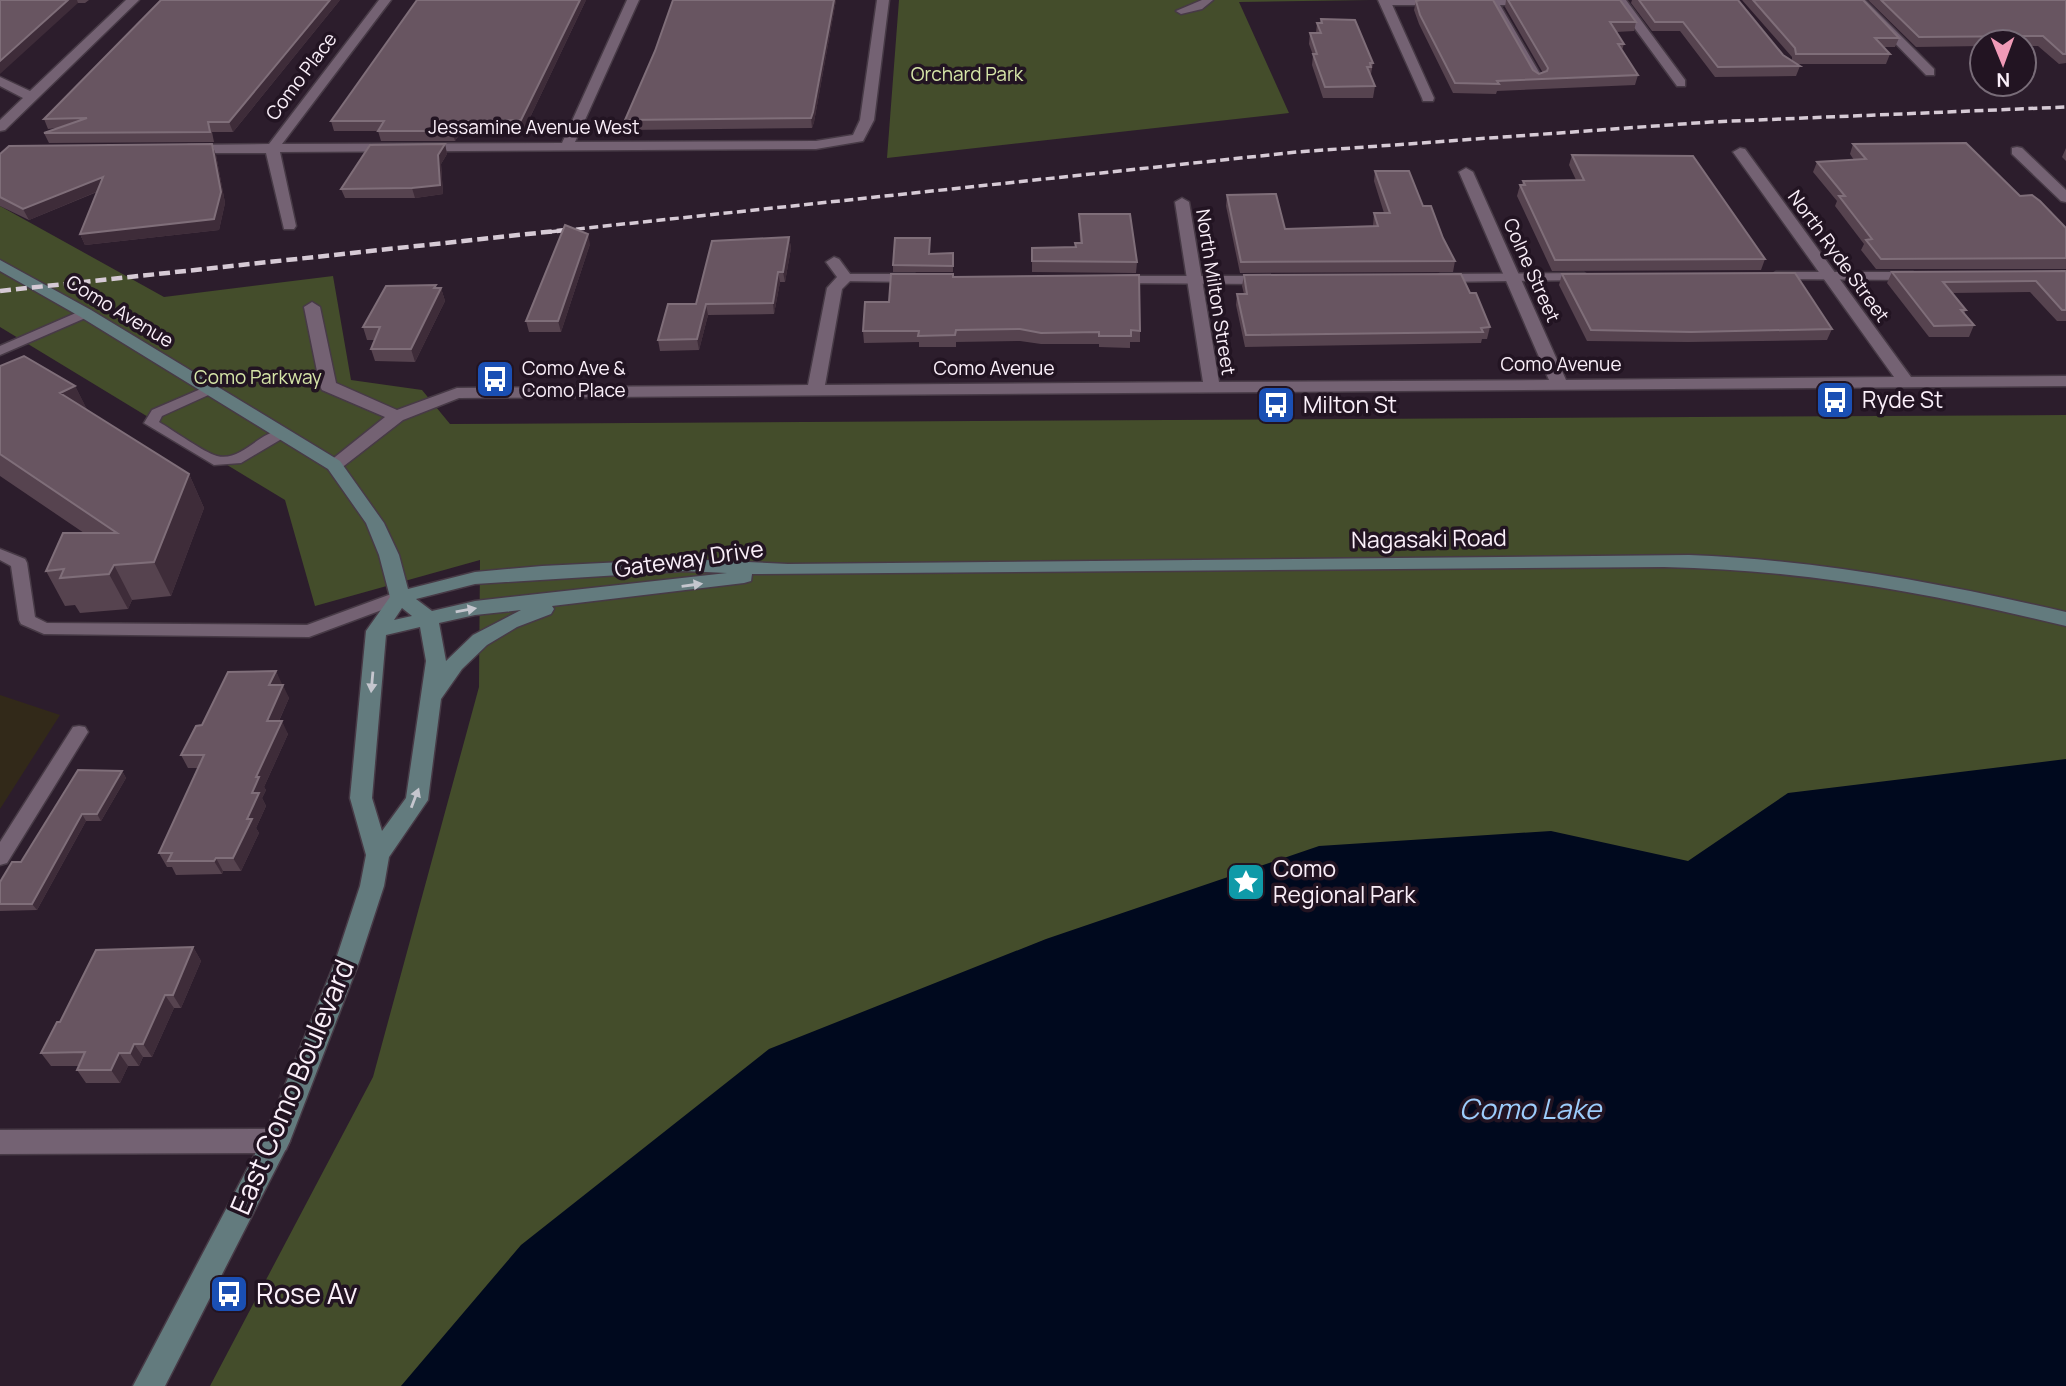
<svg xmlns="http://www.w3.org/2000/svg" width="2066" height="1386" font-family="Manrope,sans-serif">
<rect width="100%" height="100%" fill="#2c1d2c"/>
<path fill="#322919" d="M0 695 60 715 0 809Z"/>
<path fill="#444d2b" d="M899 0H1371L1239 2 1289 113 887 158Z
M0 206 164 297 333 276 351 380 422 390 450 424 2066 415V1386H210L373 1077 479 687 480 560 315 606 285 500 0 327Z"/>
<path fill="#00091e" d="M2066 759V1386H401L521 1245 769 1049 1046 939 1319 846 1551 831 1688 861 1788 793Z"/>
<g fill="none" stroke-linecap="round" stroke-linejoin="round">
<defs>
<path id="lane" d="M1202 0H1213L1202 9 1181 14 1176 11Z
M1382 0H1442L1444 2 1439 5H1385L1382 4Z
M1467 0H1533V4L1530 5H1500L1543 79 1542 81 1533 79 1491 5 1467 4Z
M1776 272H1913L1919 276 1913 280 1772 279 1770 276Z
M1584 273 1590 277 1589 280 1440 282 1434 278 1440 274Z
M845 274H915L921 278 915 282 840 281V275Z
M1115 276H1265L1271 280 1265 284 1110 283V277Z
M85 309 90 310V316L0 355V346Z
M210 385 217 389 215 392 162 416 159 422C173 430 203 452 217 456 243 463 263 425 288 431L290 434 241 463 214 465 144 423 152 410Z
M0 549 25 559 27 563 35 617 47 623 307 625 394 593 400 592 408 597 406 601 309 637 44 634 21 624 19 620 11 566 0 560Z
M79 726 85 727 88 732 7 863 0 865V842L73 727Z"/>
<path id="street" d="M126 0H139L5 130 0 131V120L23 98 0 86V77L30 91Z
M379 0H391L282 144 562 143 627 0H639L575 142 816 141 853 135 860 120 877 0H889L874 120 863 141 816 149 280 152 296 226 294 229H284L266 153H188L181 149 188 145 269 144Z
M1378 0H1390L1434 98 1433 101H1423L1422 98Z
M1614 0H1626L1685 80V86H1677Z
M1853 0H1865L1934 69V75H1926Z
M2017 147 2022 148 2066 190V202L2061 201 2012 154V148Z
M1740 148 1745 149 1911 377 2066 376V386L459 398 403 420 340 469 334 470 325 465 385 417 322 390 320 386 304 307 312 302 320 307 336 383 397 410 457 388 808 385 827 288 837 277 826 262 834 257 839 259 853 278 842 289 825 385 1203 382 1175 202 1182 198 1189 202 1219 382 1549 380 1459 172 1466 168 1473 172 1566 380 1894 377 1733 152Z
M276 1129 286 1132 290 1141 286 1150 276 1153 0 1154V1130Z"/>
<path id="secondary" d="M0 260 91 310 340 461 384 523 399 555 408 589 475 572 542 566 684 559 788 564 1689 555C1818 560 1941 583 2066 612V626C1928 593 1807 570 1664 567L752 574 751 581 744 583 552 606 554 609 551 614 517 627 487 645 462 669 441 699 428 800 389 857 384 886 359 962 290 1141 165 1386H133L264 1137 335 962 360 886 366 855 350 798 366 631 390 597 379 555 366 523 328 469 79 316 0 271ZM684 571 727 573 475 601 432 611 416 599 475 584ZM402 608 412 616 394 620ZM521 610 473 635 446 661 439 623 475 615ZM420 627 426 661 406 798 382 831 372 798 386 635Z"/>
</defs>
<use href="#lane" stroke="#473a46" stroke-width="3"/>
<use href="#street" stroke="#473a46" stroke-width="3"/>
<use href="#secondary" stroke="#473a46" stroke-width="3"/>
<use href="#lane" fill="#746273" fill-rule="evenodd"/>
<use href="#street" fill="#746273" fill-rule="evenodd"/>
<use href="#secondary" fill="#637b7e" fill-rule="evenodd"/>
<path stroke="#d6cad5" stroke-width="3.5" stroke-dasharray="9 4.5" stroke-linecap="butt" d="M549 232 1297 152 1710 122 2066 107"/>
<path stroke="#d6cad5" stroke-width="4.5" stroke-dasharray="11 5" stroke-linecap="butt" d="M0 291 565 230"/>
</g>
<path fill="#56434f" d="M0 0H89L85 3H78Z
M340 0 233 132H212L214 142 49 143 44 133 57 128 48 129 44 119Z
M586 0 524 130 461 132 455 141H381L378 131H334L331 121Z
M836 0 814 122 812 128 627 130 625 120Z
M1418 0H1493L1533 70 1539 74 1543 73 1505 7 1506 0H1620L1636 22 1634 31 1616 32 1624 44 1622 50 1638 75 1635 85 1497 91 1496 94 1453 93 1419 24 1414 10 1416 1Z
M1632 0H1738L1783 55 1792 61V57L1742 0H1863L1899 38 1895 47H1884L1890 54 1886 64H1796L1800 66 1796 76 1715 77 1680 31H1652L1631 3Z
M1868 0H2066V63L2059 64 2038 46H2024V42H1982V46L1916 47Z
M1321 19 1373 63 1371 74 1370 75 1375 86 1373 98H1323L1312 65 1313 55 1309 44 1310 33H1316L1317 23H1320Z
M445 144 447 154 441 164 443 194 415 198H345L341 189Z
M1853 144 2020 196 2066 228V269H1876L1861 250 1864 244 1835 206 1837 201 1813 172 1817 162 1854 160 1850 154Z
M2066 148V161L2062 157Z
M0 154 216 155 225 203 219 230 85 245 80 234 97 192 29 220 0 206Z
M1572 155 1765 259 1761 270 1552 271 1517 196 1520 185H1522L1523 181 1576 180 1569 165Z
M1375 171 1423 206 1455 261 1453 272 1240 273 1226 206 1227 195 1285 229 1373 226 1374 213H1384L1374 181Z
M1079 214 1137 262 1136 273 1032 272V248L1075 247 1080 243Z
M789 237 791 248 785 282H780L774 314 708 315 699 350 660 351 658 340Z
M590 244 561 332H529L526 321Z
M953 253V272H893V265L930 254Z
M2066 271V321H2057L2030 292 1952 293 1966 310 1964 314 1974 325 1969 337H1929L1887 283 1892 272Z
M1562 274 1832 329 1827 340 1688 342 1587 341 1559 285Z
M1244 275 1470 293 1490 327 1487 339H1482L1481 343 1245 347 1236 305 1237 294H1244L1242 286Z
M953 277 1140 331V342H1130V348L1099 347V344H1041L1020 341 956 342V347H919V342L864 343 863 331 889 302Z
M437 288H441L445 301 415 362 375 361 371 349 375 340H367L363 327Z
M0 366 75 386 87 410 189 474 204 508 171 596 132 600 128 609 80 613 75 605 65 606 46 571 84 533 0 476Z
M276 671 281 685 289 698 279 721 288 734 264 787 266 790 262 798 266 806 256 828 259 833 241 871H223L222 874 176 875 172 867H167L159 853 198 768H188L181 755 202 725Z
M122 771 126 778 101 821H86L37 910 0 911V882L21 862Z
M193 947 201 961 181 1008H174L152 1057H143L139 1066H128L120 1083H86L77 1070 79 1066H51L41 1053 60 1022Z"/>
<path fill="#3e2c39" d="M68 0H77L78 3 0 74V61Z
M330 0H340L233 132 229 122Z
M580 0H586L524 130 521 120Z
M834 0H836L814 122 812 128 811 118Z
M458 122 461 132 455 141 452 131Z
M212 144 216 155 225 203 219 230 85 245 80 234Z
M445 144 447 154 441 164 443 194 415 198 412 188Z
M103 177 108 187 29 220 23 209Z
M588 234 590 244 561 332 558 321Z
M789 237 791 248 785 282 783 272Z
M778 272 780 282 774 314 773 303Z
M436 285 438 294 441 288 445 301 415 362 411 349Z
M706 304 708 315 699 350 697 339Z
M75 386 92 419 60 393Z
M189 474 204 508 171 596 154 562Z
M114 565 132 600 128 609 109 574Z
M276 671 282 684 275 699 269 685Z
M283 685 289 698 273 734 267 721Z
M282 721 288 734 264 787 266 790 262 798 266 806 256 828 259 833 241 871 233 858 247 819 256 777Z
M122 771 126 778 101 821 97 814Z
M82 814 86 821 37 910 32 904Z
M216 858 223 871 222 874 214 861Z
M193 947 201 961 181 1008 173 995Z
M165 995 174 1008 152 1057 143 1044Z
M134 1044 143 1057 139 1066 130 1053Z
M119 1053 128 1066 120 1083 111 1070Z"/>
<path fill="#685561" stroke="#7f6e79" stroke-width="2" d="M0 0H68L0 61Z
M161 0H330L229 122H208L210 132 44 133 87 118 44 119Z
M417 0H580L521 120 458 122 452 131H378L384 121H331Z
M673 0H834L813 112 811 118 625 120 655 51Z
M1420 0H1493L1533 70 1539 74 1547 71 1548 68 1508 0H1620L1636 22H1610L1624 44H1618L1638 75 1497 81 1499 84 1455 83 1420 15 1416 1Z
M1639 0H1738L1783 55 1800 66 1718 67 1683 22H1655Z
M1753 0H1863L1899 38H1875L1890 54H1796L1795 48Z
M1881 0H2066V54H2063L2043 36 1919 37Z
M1321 19 1355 20 1373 63H1370L1371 67H1367L1375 86 1325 87 1313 54H1317L1310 33H1321L1317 23H1322Z
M1966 143 2020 196 2032 195 2040 201 2066 228V258L1881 259 1866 240 1872 239 1839 196H1845L1817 162 1866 159 1853 144Z
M212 144 221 192 214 219 80 234 103 177 23 209 0 197V154L9 146Z
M445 144 438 155 440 185 412 188 341 189 370 145Z
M1572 155 1693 156 1765 259 1555 260 1520 185H1525L1523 181 1584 180Z
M1375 171H1409L1423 206H1431L1443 238 1455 261 1241 262 1227 195 1276 194 1285 229 1378 226 1374 213H1390Z
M1079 214H1130L1137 262 1032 261V248L1076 247 1075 243H1082Z
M565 225 588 234 558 321H526Z
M789 237 783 272H778L773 303 706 304 697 339 658 340 668 304H696L712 241Z
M895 238H930L929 254 953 253V266L893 265Z
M2066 271V310H2062L2036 281 1943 282 1966 310H1961L1974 325 1934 326 1892 272Z
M1795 273 1832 329 1691 332 1591 330 1562 274Z
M891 274H953V277L1139 275 1140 331 1131 330V336H1099V332L1041 333 1020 329 956 330 955 335 918 336 919 331H863L865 302H889Z
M1461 274 1470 293H1476L1490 327 1481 328 1483 332 1246 335 1237 294H1247L1244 275Z
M436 285 434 288H441L411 349H371L380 327H363L386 286Z
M24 356 75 386 60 393 189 474 154 562 114 565 109 574 60 578 64 569 46 571 63 533H117L0 454V366Z
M276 671 269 685H283L267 721H282L256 777H259L252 793H259L247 819H252L233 858H216L214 861H168L172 853H159L204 755H181L196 726 202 725 228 672Z
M78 770 122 771 97 814H82L32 904H0V882L12 862H21Z
M193 947 173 995H165L143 1044H134L130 1053H119L111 1070H77L85 1052 41 1053 57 1022H60L96 950Z"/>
<defs><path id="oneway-solid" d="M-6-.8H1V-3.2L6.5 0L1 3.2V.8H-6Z" transform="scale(1.75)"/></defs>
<g fill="#c5c6ce">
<use href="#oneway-solid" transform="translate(692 585) rotate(-8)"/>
<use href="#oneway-solid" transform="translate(466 610) rotate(-10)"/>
<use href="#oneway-solid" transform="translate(372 682) rotate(95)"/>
<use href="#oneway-solid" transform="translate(415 798) rotate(-69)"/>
</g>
<defs>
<symbol id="bus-square" viewBox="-11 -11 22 22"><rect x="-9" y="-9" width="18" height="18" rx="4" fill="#1a4fb4" stroke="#221422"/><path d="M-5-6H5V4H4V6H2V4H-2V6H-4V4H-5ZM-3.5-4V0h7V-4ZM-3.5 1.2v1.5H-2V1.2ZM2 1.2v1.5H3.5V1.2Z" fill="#fff"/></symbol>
<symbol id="sight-square" viewBox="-11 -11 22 22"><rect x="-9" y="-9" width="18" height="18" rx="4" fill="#0f9aa8" stroke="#221422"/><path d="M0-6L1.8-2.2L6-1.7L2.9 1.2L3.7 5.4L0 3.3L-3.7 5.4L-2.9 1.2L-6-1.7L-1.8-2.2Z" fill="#fff"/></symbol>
</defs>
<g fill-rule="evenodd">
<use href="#bus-square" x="473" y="357" width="44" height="44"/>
<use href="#bus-square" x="1813" y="378" width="44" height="44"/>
<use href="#bus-square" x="1254" y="383" width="44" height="44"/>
<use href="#sight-square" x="1224" y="860" width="44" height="44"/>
<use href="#bus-square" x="207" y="1272" width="44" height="44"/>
</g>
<g text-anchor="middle" stroke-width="7" stroke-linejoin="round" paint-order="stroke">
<g font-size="19" fill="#d6e6a8" stroke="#221422">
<text x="967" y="81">Orchard Park</text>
<text x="258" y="384">Como Parkway</text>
</g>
<g font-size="19" fill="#faeff9" stroke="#221422">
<text transform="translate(301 76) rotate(-53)" y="7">Como Place</text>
<text x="534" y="134">Jessamine Avenue West</text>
<text transform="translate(1839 256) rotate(54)" y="7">North Ryde Street</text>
<text transform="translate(1532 270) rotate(66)" y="7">Colne Street</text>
<text transform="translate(1216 292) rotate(81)" y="7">North Milton Street</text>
<text transform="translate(120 311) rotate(31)" y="7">Como Avenue</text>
<text x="1561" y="371">Como Avenue</text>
<text x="994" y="375">Como Avenue</text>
</g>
<g font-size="19" fill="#faeff9" stroke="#221422" text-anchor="start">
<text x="522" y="375">Como Ave &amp;<tspan x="522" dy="22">Como Place</tspan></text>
</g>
<g font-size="23" fill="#faeff9" stroke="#221422" text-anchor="start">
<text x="1862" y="408">Ryde St</text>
<text x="1303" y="413">Milton St</text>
<text x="1273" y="877">Como<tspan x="1273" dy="26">Regional Park</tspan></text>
</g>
<g font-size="23" fill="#faeff9" stroke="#221422">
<text transform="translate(1429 539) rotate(-1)" y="8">Nagasaki Road</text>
<text transform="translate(689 559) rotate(-8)" y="8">Gateway Drive</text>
</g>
<g font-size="28" fill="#faeff9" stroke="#221422">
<text transform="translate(292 1087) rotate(-67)" y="10">East Como Boulevard</text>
</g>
<g font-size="28" font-style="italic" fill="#9cccfb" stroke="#221422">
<text x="1530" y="1119">Como Lake</text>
</g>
<g font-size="28" fill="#faeff9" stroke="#221422" text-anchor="start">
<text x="256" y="1304">Rose Av</text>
</g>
</g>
<g transform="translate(2003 63) rotate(179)"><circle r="33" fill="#221422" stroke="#786c78" stroke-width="2"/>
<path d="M0-5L12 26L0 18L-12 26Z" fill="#f09ab7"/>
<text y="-10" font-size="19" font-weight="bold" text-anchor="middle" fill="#faeff9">N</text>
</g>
</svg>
